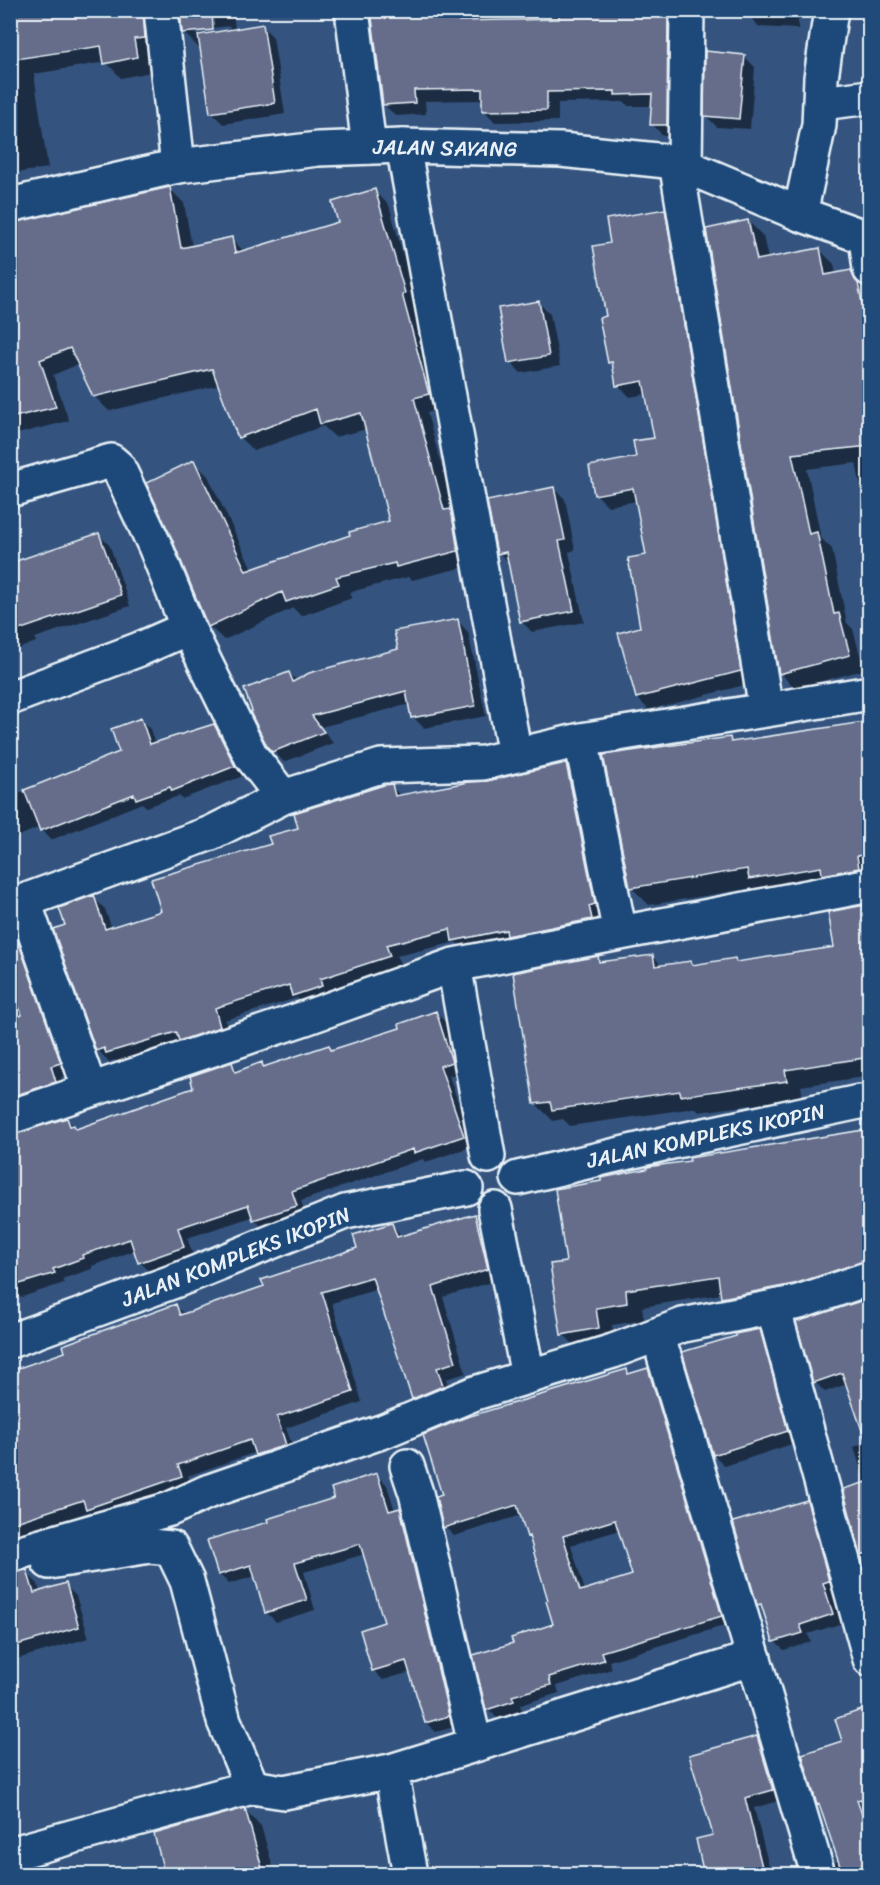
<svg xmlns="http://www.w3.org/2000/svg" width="880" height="1885" font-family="Sriracha,sans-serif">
<rect width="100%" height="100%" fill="#34547f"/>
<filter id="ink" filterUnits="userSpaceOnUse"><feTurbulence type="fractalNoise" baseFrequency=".0167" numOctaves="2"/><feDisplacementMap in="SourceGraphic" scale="12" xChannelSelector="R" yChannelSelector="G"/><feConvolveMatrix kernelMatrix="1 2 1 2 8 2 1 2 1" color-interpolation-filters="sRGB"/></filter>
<g filter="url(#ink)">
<path fill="#0007" fill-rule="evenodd" d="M10 10H164L159 52 148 54 151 72 121 78 106 62 34 74 48 168 10 174Z
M181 10H233L235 30 262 26 273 37 285 114 223 124 212 113 201 48H199L184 33ZM230 26V29L195 34V30Z
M372 10H684L678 136H663L652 124 653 106H628L625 102 558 103V121L495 122 484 110V100L425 101 426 114 396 116 384 105Z
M748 10H798V29L759 27 748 15Z
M744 56 755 67 750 129 717 127 706 116Z
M170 189 184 203 192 247 231 239 245 252 340 223 374 191 389 205 418 308H416L443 408 427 413 455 515 472 565 412 580 408 577 350 592 352 598 301 616 293 608 224 640 209 626 194 462 208 476 253 571 390 522 367 429 335 437 323 426 254 451 239 437 220 385 109 411 95 397 79 364 53 375 69 421 13 435 15 443 10 445V225Z
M664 210 676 223 752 683 649 710 637 698 647 556 637 501 608 506 596 494 638 458 655 439 647 394 630 397 618 385 615 367 609 362 608 318 612 244Z
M748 221 763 236 768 259 819 249 834 264 836 274 851 272 866 287 870 296V531L856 463 807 469 821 538 832 549 847 623 853 629 864 670 795 688 780 673Z
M539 303 550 314 560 366 521 373 510 362Z
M554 488 565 499 575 550 569 552 584 622 532 632 521 621 510 564 499 553Z
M99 535 110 546 130 606 35 638 36 642 10 652V565Z
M458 621 468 632 486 716 424 728 413 717 410 704 321 727 333 743 284 762 273 751 289 673 297 681 400 651Z
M141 720 150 729 155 744 214 725 223 734 243 776 182 799 179 796 146 807 142 803 51 840 40 827 10 840V797L121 752Z
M870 722V886L767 895 759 887 649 905 632 888 730 739 734 743Z
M566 764 578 776 603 931 466 952 456 942 397 956 401 967 331 991 333 998 305 1007 297 998 225 1020 231 1038 119 1064 115 1060 109 1062 98 1050 66 926 93 897 105 909 112 929 163 912 300 829 391 786 401 796 488 783Z
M870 906V1076L801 1086 803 1098 699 1112 695 1108 570 1126 563 1119 553 1121 536 1104 597 958 602 963 653 956 663 967 691 962 695 966 735 960 738 963 836 949 830 913Z
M18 943 28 954 71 1074 61 1077 66 1093 35 1103 24 1092 10 1091V945Z
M436 1012 446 1023 461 1072 449 1076 473 1146 426 1162 423 1159 301 1201 306 1216 265 1230 252 1217 187 1238 194 1257 150 1272 140 1262 136 1250 92 1266V1269L62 1279 64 1283 10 1301V1158L67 1119 78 1130 195 1089 231 1064 239 1072 261 1064 265 1068 328 1046 333 1051 402 1029Z
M870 1130V1281L740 1315 723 1298 722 1294 642 1307 644 1320 612 1325 615 1345 580 1351 563 1334 568 1263Z
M474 1216 485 1226 498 1280 443 1297 466 1373 446 1379 452 1397 424 1409 413 1398 378 1289 332 1303 362 1402 286 1428 296 1456 267 1465 256 1452 188 1476 192 1486 98 1519 91 1511 10 1538V1372L67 1353 176 1306 186 1315 266 1287 359 1248 392 1225 403 1237Z
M870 1299V1581L844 1490 865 1484 854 1447 867 1442 847 1384 825 1392 815 1382Z
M759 1331 770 1342 798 1442 725 1466 714 1455 684 1353Z
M626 1370 631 1375 648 1370 657 1379 730 1624 609 1661 612 1669 557 1686 559 1693 520 1705 522 1710 497 1718 488 1709 514 1644 555 1625 550 1601 532 1540 528 1536 522 1515 454 1536 445 1527ZM620 1530 634 1576 585 1591 571 1545Z
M377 1475 387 1485 395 1511 400 1509 409 1519 458 1726 436 1732 426 1723 411 1672 383 1680 374 1671 362 1631 386 1623 365 1554 304 1572 315 1610 276 1622 266 1612 256 1576 229 1584 219 1574 270 1523 336 1499Z
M806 1502 816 1511 846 1622 808 1634 811 1642 784 1650 774 1641 764 1609 759 1604Z
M27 1573 38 1584 40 1593 65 1585 76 1596 89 1638 10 1661V1578Z
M870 1709V1874H837L835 1862 840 1861 822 1808 818 1804 804 1755 844 1742Z
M757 1737 767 1748 782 1800 754 1808 771 1874H705L715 1836Z
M245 1810 261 1826 275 1874H167Z
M797 1871 800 1874H782Z"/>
<path fill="#666d8b" stroke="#e8f1f8" stroke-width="1.5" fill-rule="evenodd" d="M10 10H143L145 38 134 39 137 57 104 64 101 46 10 60Z
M180 10H212L213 30 182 33Z
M371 10H459V21L559 19V10H668L667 125H650L652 94 615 95V91L547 92V110L482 111V89L414 90 415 103 383 105Z
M263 24 275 103 210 113 198 35Z
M705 51 745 55 739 119 704 116Z
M170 187 181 248 232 237 235 253 338 222 332 202 375 189 405 293 402 294 429 394 414 398 444 510 451 509 458 551 396 567 395 563 336 577 339 584 286 602 282 592 208 627 172 539 146 483 194 460 246 571 350 535 349 532 389 521 361 413 320 424 316 409 238 438 212 369 93 397 70 348 40 360 56 407 10 418V223Z
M665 209 741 671 636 698 618 633 640 627 628 558 646 555 633 488 594 495 589 466 636 457 633 441 654 438 643 381 616 386 612 362 608 363 599 318 606 316 593 246 610 243 606 219Z
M748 220 757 260 820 248 825 275 851 270 855 280 858 283 870 340V446L792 454 809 534 817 532 834 614 839 613 850 655 779 674 706 229Z
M539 301 549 356 508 363 498 308Z
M554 487 565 540 559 541 574 611 520 622 506 552 497 554 487 501Z
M99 533 121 595 10 633V563Z
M458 619 475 706 411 718 406 691 312 716 324 732 272 752 267 746 250 712 252 711 244 689 289 672 293 682 309 673 398 649 394 631Z
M141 718 150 744 214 724 235 766 172 791 170 787 136 799 134 794 40 831 24 790 119 752 111 729Z
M870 721V854L857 856 859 868 822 875 821 867 749 879 747 869 630 888 603 755 730 737 731 742Z
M566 763 595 904 589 906 592 919 507 936 506 930 452 941 450 929 386 945 390 956 320 979 322 986 292 996 289 985 215 1008 220 1027 179 1041 176 1032 106 1053 104 1048 96 1051 53 929 65 925 59 908 94 895 105 929 161 911 151 879 271 844 268 836 298 828 294 813 384 785 392 784 395 796 469 782 487 781Z
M865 905 870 935V1057L785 1070 787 1081 681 1096 680 1091 552 1110 550 1102 534 1104 513 973 598 956 599 962 653 955 655 966 691 961 692 965 735 958 736 962 834 947 828 912Z
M18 941 61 1063 51 1066 56 1082 10 1097V1019L22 1015 10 983V944Z
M436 1011 452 1062 440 1066 464 1136 414 1153 413 1149 292 1191 297 1206 253 1220 248 1205 178 1228 184 1247 138 1263 130 1239 82 1255 83 1258 53 1269 55 1273 10 1287V1135L67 1118 70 1126 74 1125 76 1129 193 1088 190 1076 232 1062 235 1072 262 1062 263 1067 329 1045 331 1050 400 1028 399 1024Z
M870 1129V1260L794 1284 721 1298 718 1276 626 1290 627 1303 596 1308 599 1328 561 1335 550 1264 566 1262 555 1189 601 1181V1178L647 1169V1167L690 1161 689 1158Z
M475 1214 488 1269 433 1287 456 1362 437 1368 443 1386 412 1399 372 1277 322 1292 353 1392 277 1417 286 1445 255 1455 250 1440 178 1465 182 1476 86 1509 83 1500 10 1524V1371L65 1352 63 1345 176 1304 180 1315 264 1286 261 1280 357 1248 353 1235 392 1223 397 1237Z
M870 1298V1439H865L842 1373 813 1383 796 1322Z
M760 1329 788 1431 713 1455 682 1352 736 1336 735 1334Z
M648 1368 722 1616 601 1652 604 1660 549 1677 551 1685 512 1696 514 1701 486 1710 473 1655 513 1643 511 1638 553 1624 546 1601 548 1600 529 1536 527 1537 517 1505 443 1528 436 1497 442 1495 423 1435 464 1418 627 1369 628 1374ZM615 1520 632 1575 580 1591 563 1536Z
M377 1473 389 1511 400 1508 449 1716 425 1723 406 1661 372 1671 360 1630 384 1622 360 1544 295 1563 307 1600 265 1613 251 1565 218 1575 207 1540 268 1522 267 1519 334 1498 331 1488Z
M870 1481V1552L861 1555 843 1489Z
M807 1500 829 1581 823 1583 833 1614 800 1625 803 1633 773 1642 761 1604 757 1605 733 1522Z
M27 1570 34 1593 66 1583 79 1627 10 1647V1573Z
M870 1707V1807L864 1808 861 1799 857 1800 870 1838V1863L842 1872 819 1804 817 1805 802 1754 842 1741 835 1719Z
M757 1736 773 1790 745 1798 764 1875H704L696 1839 713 1835 689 1755Z
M245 1808 264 1875H165L154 1834Z"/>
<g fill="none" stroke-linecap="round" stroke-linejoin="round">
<defs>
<path id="minor" d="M161 10 178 166
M352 10 369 147
M821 103 870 97
M403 146 515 755
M676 162 766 710
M685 166 687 10
M800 214 819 125 821 78 831 10
M866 238 870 269
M10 490 111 461 118 467 155 546 188 628 251 756 283 797
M10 698 140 649 188 628
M581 740 620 933
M24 902 90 1090
M10 906 211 833 283 797 381 766 483 763 581 740 870 693
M454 965 488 1156
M10 1117 305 1018 454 965 870 885
M518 1178 672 1142 859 1102
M495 1209 528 1376
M773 1307 870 1659
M10 1341 180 1279 345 1212 466 1188
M664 1356 818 1874
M407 1466 416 1493 475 1744
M10 1555 170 1509 207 1492 384 1431 475 1393 613 1351 683 1325 799 1302 870 1278
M49 1562 150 1546 171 1548 187 1581 224 1721 252 1787
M10 1854 252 1787 284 1792 391 1771
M410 1874 391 1771 754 1658"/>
<path id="secondary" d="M10 205 178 166 318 149 403 146 561 150 676 162 800 214 870 239"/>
</defs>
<use href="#minor" stroke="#e8f1f8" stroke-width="38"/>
<use href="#secondary" stroke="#e8f1f8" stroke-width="38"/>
<use href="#minor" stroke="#1f4a7a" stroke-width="33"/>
<use href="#secondary" stroke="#1f4a7a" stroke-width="33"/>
</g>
</g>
<g text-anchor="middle" stroke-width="4.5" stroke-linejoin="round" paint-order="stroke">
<g font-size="21" fill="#e8f1f8" stroke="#1f4a7a">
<text transform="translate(445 148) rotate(1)" y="7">JALAN SAYANG</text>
<text transform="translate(706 1136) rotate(-12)" y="7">JALAN KOMPLEKS IKOPIN</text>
<text transform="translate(236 1257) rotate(-21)" y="7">JALAN KOMPLEKS IKOPIN</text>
</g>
</g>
<rect width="880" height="1885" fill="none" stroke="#1f4a7a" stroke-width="36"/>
<rect x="18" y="18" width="844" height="1849" fill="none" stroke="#e8f1f8" stroke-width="2" filter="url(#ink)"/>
</svg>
